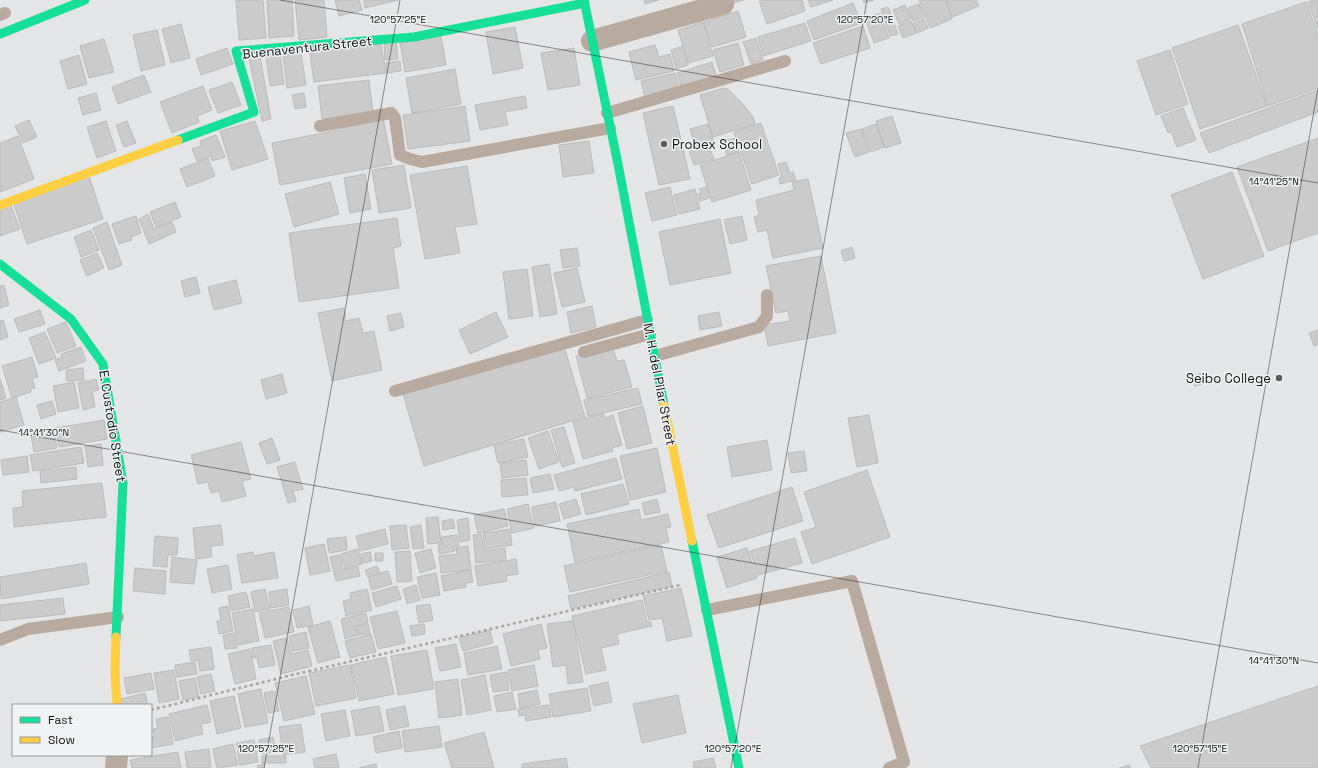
<svg xmlns="http://www.w3.org/2000/svg" width="1318" height="768" font-family="'Space Grotesk',sans-serif">
<rect width="100%" height="100%" fill="#e4e5e6"/>
<path fill="#cbcbcb" stroke="#bcbcbc" d="M236 0H263L266 38 239 40Z
M267 0H292L294 36 269 38Z
M295 0H324L327 37 299 40Z
M335 0H359L362 10 339 16Z
M364 0H399L365 8Z
M644 0H659L645 4Z
M728 0H744L729 4Z
M763 0H802L805 11 767 24 759 1Z
M808 0H833L811 7Z
M863 0H874L864 3Z
M919 0H946L952 19 930 28Z
M948 0H976L979 6 952 17 946 1Z
M1313 0H1318V29L1308 2Z
M1306 2 1318 34V88L1268 106 1242 24Z
M853 3 861 23 814 40 807 21Z
M919 4 924 17 913 21 908 8Z
M905 5 911 19 899 24 893 10Z
M888 7 898 34 890 36 881 9Z
M738 11 746 37 712 47 704 22Z
M880 13 889 38 874 43 865 18Z
M924 19 928 28 917 33 913 23Z
M911 21 916 33 903 38 898 26Z
M703 22 713 56 688 63 678 30Z
M805 23 811 41 763 56 758 37Z
M181 24 190 58 171 63 162 29Z
M1238 25 1267 106 1200 129 1172 48Z
M863 26 870 48 821 64 813 43Z
M515 27 523 68 493 74 486 32Z
M157 30 165 65 141 71 133 35Z
M441 36 446 65 405 72 400 43Z
M756 38 763 60 751 64 743 42Z
M104 39 114 72 89 78 80 46Z
M396 42 398 59 385 60 384 43Z
M738 43 744 65 720 72 713 50Z
M381 44 386 73 314 82 310 53Z
M655 45 659 57 670 54 674 71 636 80 629 52Z
M683 46 688 65 676 69 671 50Z
M227 48 233 64 201 75 196 59Z
M574 48 580 85 548 90 541 53Z
M1170 50 1188 104 1156 115 1137 61Z
M280 53 284 84 270 86 266 55Z
M301 53 306 85 287 88 283 55Z
M79 55 87 84 68 89 60 61Z
M260 56 271 119 262 121 249 58Z
M400 61 401 71 387 73 386 63Z
M712 62 717 78 682 89 677 73Z
M455 69 461 104 412 113 406 78Z
M675 73 680 89 645 98 641 81Z
M144 75 151 92 118 104 112 87Z
M369 80 373 113 322 119 318 86Z
M232 82 241 105 218 113 209 90Z
M203 86 212 110 197 116 199 122 172 133 160 102Z
M723 88 728 89 742 103 753 117 755 124 713 137 700 95Z
M1318 90V112L1209 153 1200 133Z
M96 93 101 110 83 115 78 98Z
M304 93 306 107 295 109 292 95Z
M525 96 527 108 505 112 508 125 480 130 475 105Z
M465 106 470 141 408 149 403 115Z
M673 106 690 179 659 185 643 113Z
M1183 108 1196 140 1177 147 1171 132 1168 133 1161 116Z
M892 116 901 143 885 148 876 121Z
M383 118 392 164 280 185 272 143 339 130V126Z
M29 120 37 137 23 143 15 126Z
M106 121 116 151 97 158 87 127Z
M127 121 136 143 124 147 116 125Z
M255 121 268 159 232 170 220 131Z
M761 123 779 175 752 184 734 132Z
M708 124 715 145 709 147 714 159 694 165 688 148 695 146 690 129Z
M876 124 884 147 871 152 862 129Z
M861 129 869 152 855 157 846 133Z
M216 135 225 157 212 161 211 156 197 161 192 149 201 146 200 141Z
M18 136 34 179 0 192V143Z
M735 138 739 151 727 155 722 142Z
M1318 138V233L1268 251 1237 167Z
M589 141 594 173 563 177 559 145Z
M739 152 751 190 712 202 700 165Z
M208 158 215 176 187 187 180 169Z
M786 162 790 173 793 172 796 180 780 184 779 178 782 177 778 164Z
M404 165 411 208 379 213 372 170Z
M467 166 477 224 455 227 460 253 425 259 410 175Z
M1232 172 1264 256 1203 279 1171 195Z
M365 174 371 209 350 213 344 178Z
M89 176 103 219 27 244 13 201Z
M808 179 823 248 773 258 767 230 758 232 754 217 759 215 756 200 794 190 792 182Z
M330 182 339 214 294 227 285 194Z
M670 187 677 215 652 221 645 193Z
M706 187 709 198 700 201 698 194 701 193 699 189Z
M695 189 700 209 679 214 674 195Z
M175 202 181 217 156 227 150 212Z
M11 205 20 229 0 236V209Z
M148 214 154 229 172 222 176 232 149 244 139 219Z
M136 216 141 233 131 237 132 240 119 244 112 224Z
M742 216 747 240 730 244 724 220Z
M397 218 401 246 393 248 399 288 299 302 289 233Z
M720 219 731 273 670 285 659 232Z
M107 222 122 265 109 270 93 228Z
M91 230 99 250 81 257 74 237Z
M852 247 855 258 844 261 841 251Z
M577 248 580 266 563 268 560 250Z
M97 253 104 268 87 276 80 260Z
M821 256 836 333 768 346 764 325 790 321 788 311 776 313 766 266Z
M549 264 557 314 540 317 532 267Z
M577 268 585 302 562 307 554 273Z
M527 269 533 316 509 319 503 272Z
M196 277 200 293 185 297 181 281Z
M236 280 242 303 214 310 208 287Z
M4 285 9 305 0 308V286Z
M592 306 596 327 571 333 567 312Z
M344 308 346 321 359 318 363 333 374 331 382 370 332 381 318 313Z
M40 310 45 324 19 332 14 319Z
M496 312 508 337 470 354 459 330Z
M719 312 722 326 700 330 698 316Z
M401 313 404 327 390 331 387 316Z
M3 320 8 337 0 340V321Z
M66 322 76 346 57 353 47 329Z
M1318 330V345L1314 346 1309 333Z
M45 332 56 358 39 364 29 338Z
M564 346 585 417 424 466 403 394Z
M81 347 86 361 59 371 55 360 62 357 61 354Z
M613 347 617 361 624 360 632 387 587 398 576 356Z
M32 357 38 377 32 378 35 388 30 389 31 392 12 398 2 366Z
M83 368 84 380 67 381 66 370Z
M1201 373 1205 383 1195 386 1191 377Z
M282 374 287 393 266 399 261 380Z
M0 379 6 398 0 400Z
M96 379 99 390 92 391 95 407 83 410 78 383Z
M74 382 79 408 58 412 53 386Z
M638 388 642 404 588 416 584 400Z
M16 397 24 425 0 432V402Z
M52 401 56 414 41 419 37 405Z
M643 406 652 443 627 449 618 413Z
M603 413 605 418 613 415 622 445 612 448 613 451 583 459 573 422Z
M869 415 878 463 857 467 848 418Z
M104 420 107 439 59 447 56 428Z
M564 427 575 463 562 467 551 430Z
M54 431 57 448 34 452 31 435Z
M548 431 559 462 539 469 528 438Z
M272 438 280 460 267 464 259 443Z
M524 439 528 457 498 463 494 445Z
M767 440 772 470 732 477 727 447Z
M241 442 251 479 242 481 246 496 222 502 219 491 211 493 208 482 198 484 191 455Z
M101 444 103 465 88 467 85 446Z
M81 447 84 463 33 471 30 455Z
M657 448 666 492 630 500 620 456Z
M804 451 807 471 791 473 788 453Z
M27 456 29 472 3 475 1 460Z
M616 458 622 479 575 491 574 487 559 491 554 475Z
M526 460 528 475 502 478 500 463Z
M295 462 303 489 293 491 296 501 288 503 277 467Z
M76 467 77 479 41 483 40 471Z
M867 470 890 537 812 564 801 532 816 527 804 492Z
M550 474 554 489 533 493 530 478Z
M526 478 528 495 502 497 501 480Z
M102 483 106 517 14 527 13 508 23 507 22 491Z
M623 484 629 504 586 515 581 494Z
M792 487 803 521 719 548 707 515Z
M576 499 581 514 564 519 559 504Z
M657 499 660 512 645 515 642 503Z
M556 502 560 521 535 526 532 507Z
M528 504 534 528 512 533 507 509Z
M504 509 508 526 478 533 474 515Z
M639 509 641 520 668 514 671 527 666 528 669 542 575 562 567 524Z
M438 517 441 543 428 544 426 518Z
M468 518 470 540 460 542 457 520Z
M453 519 455 528 443 530 442 521Z
M221 525 223 545 211 546 212 557 196 559 193 528Z
M406 525 409 548 392 550 390 526Z
M421 525 424 548 413 549 410 527Z
M385 529 388 544 360 551 356 536Z
M510 529 512 545 485 549 483 533Z
M481 534 484 551 505 548 506 560 476 563 473 535Z
M457 535 459 546 454 547 455 551 439 554 438 545 442 544 441 537Z
M155 536 178 538 177 555H168L167 567 153 566Z
M346 537 347 550 329 553 327 539Z
M795 538 802 563 758 575 750 551Z
M324 544 330 571 310 575 305 548Z
M661 545 667 571 570 592 564 566Z
M468 546 471 570 441 573 439 556 457 554 456 548Z
M747 548 757 578 727 588 717 557Z
M358 549 362 564 345 569 341 554Z
M431 549 436 568 420 573 415 553Z
M410 551 412 581 397 582 395 552Z
M253 552V556L274 552 278 578 242 583 237 555Z
M370 552 372 561 363 563 361 554Z
M375 553H383V561H375Z
M340 555 343 570 358 567 360 576 336 581 330 557Z
M172 557 197 560 194 584 170 582Z
M516 559 518 574 506 576 507 581 478 586 475 566Z
M86 563 89 584 1 599 0 577Z
M228 565 232 589 212 593 207 569Z
M377 566 380 573 368 577 365 570Z
M135 568 166 571 165 594 133 591Z
M471 570 473 582 466 583V587L444 591 441 576Z
M388 571 392 584 372 590 368 577Z
M669 572 672 586 571 609 568 596Z
M436 573 440 595 422 598 417 577Z
M416 585 420 600 407 604 403 589Z
M397 586 401 599 376 607 372 593Z
M681 588 692 636 667 641 662 618 649 620 643 596Z
M265 589 270 609 255 612 251 592Z
M287 589 289 605 271 608 269 592Z
M367 589 372 610 346 616 343 601 351 599 350 593Z
M246 592 250 607 231 611 228 596Z
M63 598 65 614 0 621V605Z
M642 600 647 622H651L652 626 617 634 619 644 601 648 606 670 586 674 572 616Z
M430 604 433 620 419 623 416 606Z
M228 606 233 631 219 634 217 621H221L219 608Z
M309 606 313 625 297 628 293 610Z
M289 607 294 632 265 638 259 613Z
M253 609 259 641 238 645 232 613Z
M397 611 405 643 378 649 370 617Z
M366 613 368 623 355 626 358 635 345 639 341 619Z
M330 621 340 657 318 663 308 627Z
M573 621 583 682 568 684 566 665 553 667 547 624Z
M368 624 370 633 358 635 357 627Z
M424 624 425 634 412 636 410 626Z
M541 624 547 648 538 650 540 659 511 666 503 634Z
M490 630 493 643 463 651 459 638Z
M306 632 309 648 292 651 289 636Z
M234 633 237 648 225 649 223 635Z
M371 634 376 652 350 658 345 641Z
M287 638 291 654 308 650 312 666 281 674 273 641Z
M456 644 461 667 440 671 435 648Z
M271 645 275 665 259 668 257 657 253 658 252 648Z
M497 646 502 669 468 675 464 653Z
M211 647 214 669 200 671 198 660 191 661 189 650Z
M250 649 256 679 235 684 228 654Z
M427 650 434 689 398 695 391 656Z
M386 657 394 694 359 701 351 665Z
M195 662 197 674 177 677 175 665Z
M350 665 356 698 316 706 309 673Z
M534 665 538 686 512 691 508 670Z
M174 670 179 699 159 703 154 673Z
M507 672 509 690 493 692 490 675Z
M151 673 154 689 127 694 124 678Z
M211 674 215 691 201 694 197 677Z
M485 675 491 710 467 715 461 680Z
M306 676 315 714 284 721 275 683Z
M195 678 199 697 183 700 179 681Z
M458 679 462 715 439 718 435 682Z
M608 682 612 702 594 706 589 686Z
M1318 686V768H1151L1140 746Z
M587 688 591 711 553 717 549 694Z
M261 689 268 723 245 727 238 694Z
M537 690 540 704 520 708 518 694Z
M275 691 279 711 268 713 264 693Z
M512 692 516 709 497 712 494 696Z
M145 693 148 705H123L121 699Z
M678 695 686 733 642 743 633 704Z
M234 696 241 728 217 734 210 701Z
M207 705 211 722 201 724 203 734 175 741 169 714Z
M549 705 551 717 526 721 525 715 519 716 518 709Z
M379 706 384 731 356 736 351 711Z
M405 706 409 726 390 730 386 710Z
M345 710 350 736 326 741 321 714Z
M168 717 173 744 151 748V737L155 736 153 729 158 728 156 719Z
M301 724 305 752 283 755 279 727Z
M439 726 442 747 405 752 402 731Z
M399 731 402 748 376 753 373 737Z
M484 732 494 768H452L444 743Z
M273 737 276 751 262 754 259 740Z
M254 740 258 762 240 765 236 743Z
M233 744 238 765 217 768 213 749Z
M209 749 211 768H187L185 752Z
M178 752 181 768H132L130 760Z
M336 754 339 768H315L313 759Z
M262 756H286V763H262Z
M566 758 568 768H522V764Z
M713 758 716 768H694L693 762Z
M264 764 265 768H258L257 766Z
M376 764 377 768H359Z
M1130 765V768H1119Z"/>
<g fill="none" stroke-linecap="round" stroke-linejoin="round">
<path stroke="#ada59f" stroke-width="2.5" stroke-dasharray="3 3" stroke-linecap="butt" d="M151 710 292 675 680 585"/>
<path stroke="#b8aa9e" stroke-width="12" d="M0 15 5 13
M607 113 785 61
M320 126 391 113 395 118 400 155 410 159 422 162 610 128
M584 352 650 334
M655 356 759 327 767 316V295
M395 391 647 320
M707 610 852 581 904 762 889 768
M0 640 28 629 118 617"/>
<path stroke="#b8aa9e" stroke-width="22" d="M592 41 723 4
M116 768 117 755"/>
<path stroke="#16e098" stroke-width="9" d="M584 0 618 164 664 405
M0 34 85 0
M178 140 254 112 236 51 414 37 585 3
M0 264 71 319 103 364 123 483 116 637
M692 541 739 768"/>
<path stroke="#ffcf43" stroke-width="9" d="M0 205 178 140
M664 405 692 541
M116 637 115 671 117 705"/>
</g>
<path fill="none" stroke="#131414" stroke-width="1" stroke-opacity="0.45" d="M280 0 1318 183M0 430 1318 663M264 768 400 0M731 768 867 0M1198 768 1318 88"/>
<g fill="#5c5d5e" stroke="#f0f2f4" stroke-width="1.5">
<circle cx="664" cy="144" r="4"/>
<circle cx="1279" cy="378" r="4"/>
</g>
<g text-anchor="middle" stroke-width="3" stroke-linejoin="round" paint-order="stroke">
<g font-size="13" fill="#131414" stroke="#f0f2f4">
<text transform="translate(307 47) rotate(-6)" y="5">Buenaventura Street</text>
<text transform="translate(660 384) rotate(79)" y="5">M. H. del Pilar Street</text>
<text transform="translate(113 426) rotate(81)" y="5">E. Custodio Street</text>
</g>
<g font-size="13" fill="#131414" stroke="#f0f2f4" text-anchor="start">
<text x="672" y="149">Probex School</text>
<text x="1271" y="383" text-anchor="end">Seibo College</text>
</g>
</g>
<g font-size="10" text-anchor="middle" fill="#131414" stroke="#f0f2f4" stroke-width="3" stroke-linejoin="round" paint-order="stroke">
<text x="398" y="23">120°57'25"E</text>
<text x="865" y="23">120°57'20"E</text>
<text x="1274" y="185">14°41'25"N</text>
<text x="44" y="436">14°41'30"N</text>
<text x="1274" y="664">14°41'30"N</text>
<text x="266" y="752">120°57'25"E</text>
<text x="733" y="752">120°57'20"E</text>
<text x="1200" y="752">120°57'15"E</text>
</g>
<rect x="12" y="704" width="140" height="52" fill="#f0f2f4" stroke="#98999a"/>
<rect x="20" y="717" width="20" height="6" fill="#16e098" stroke="#98999a"/>
<text x="48" y="724" font-size="12" fill="#131414">Fast</text>
<rect x="20" y="737" width="20" height="6" fill="#ffcf43" stroke="#98999a"/>
<text x="48" y="744" font-size="12" fill="#131414">Slow</text>
</svg>
